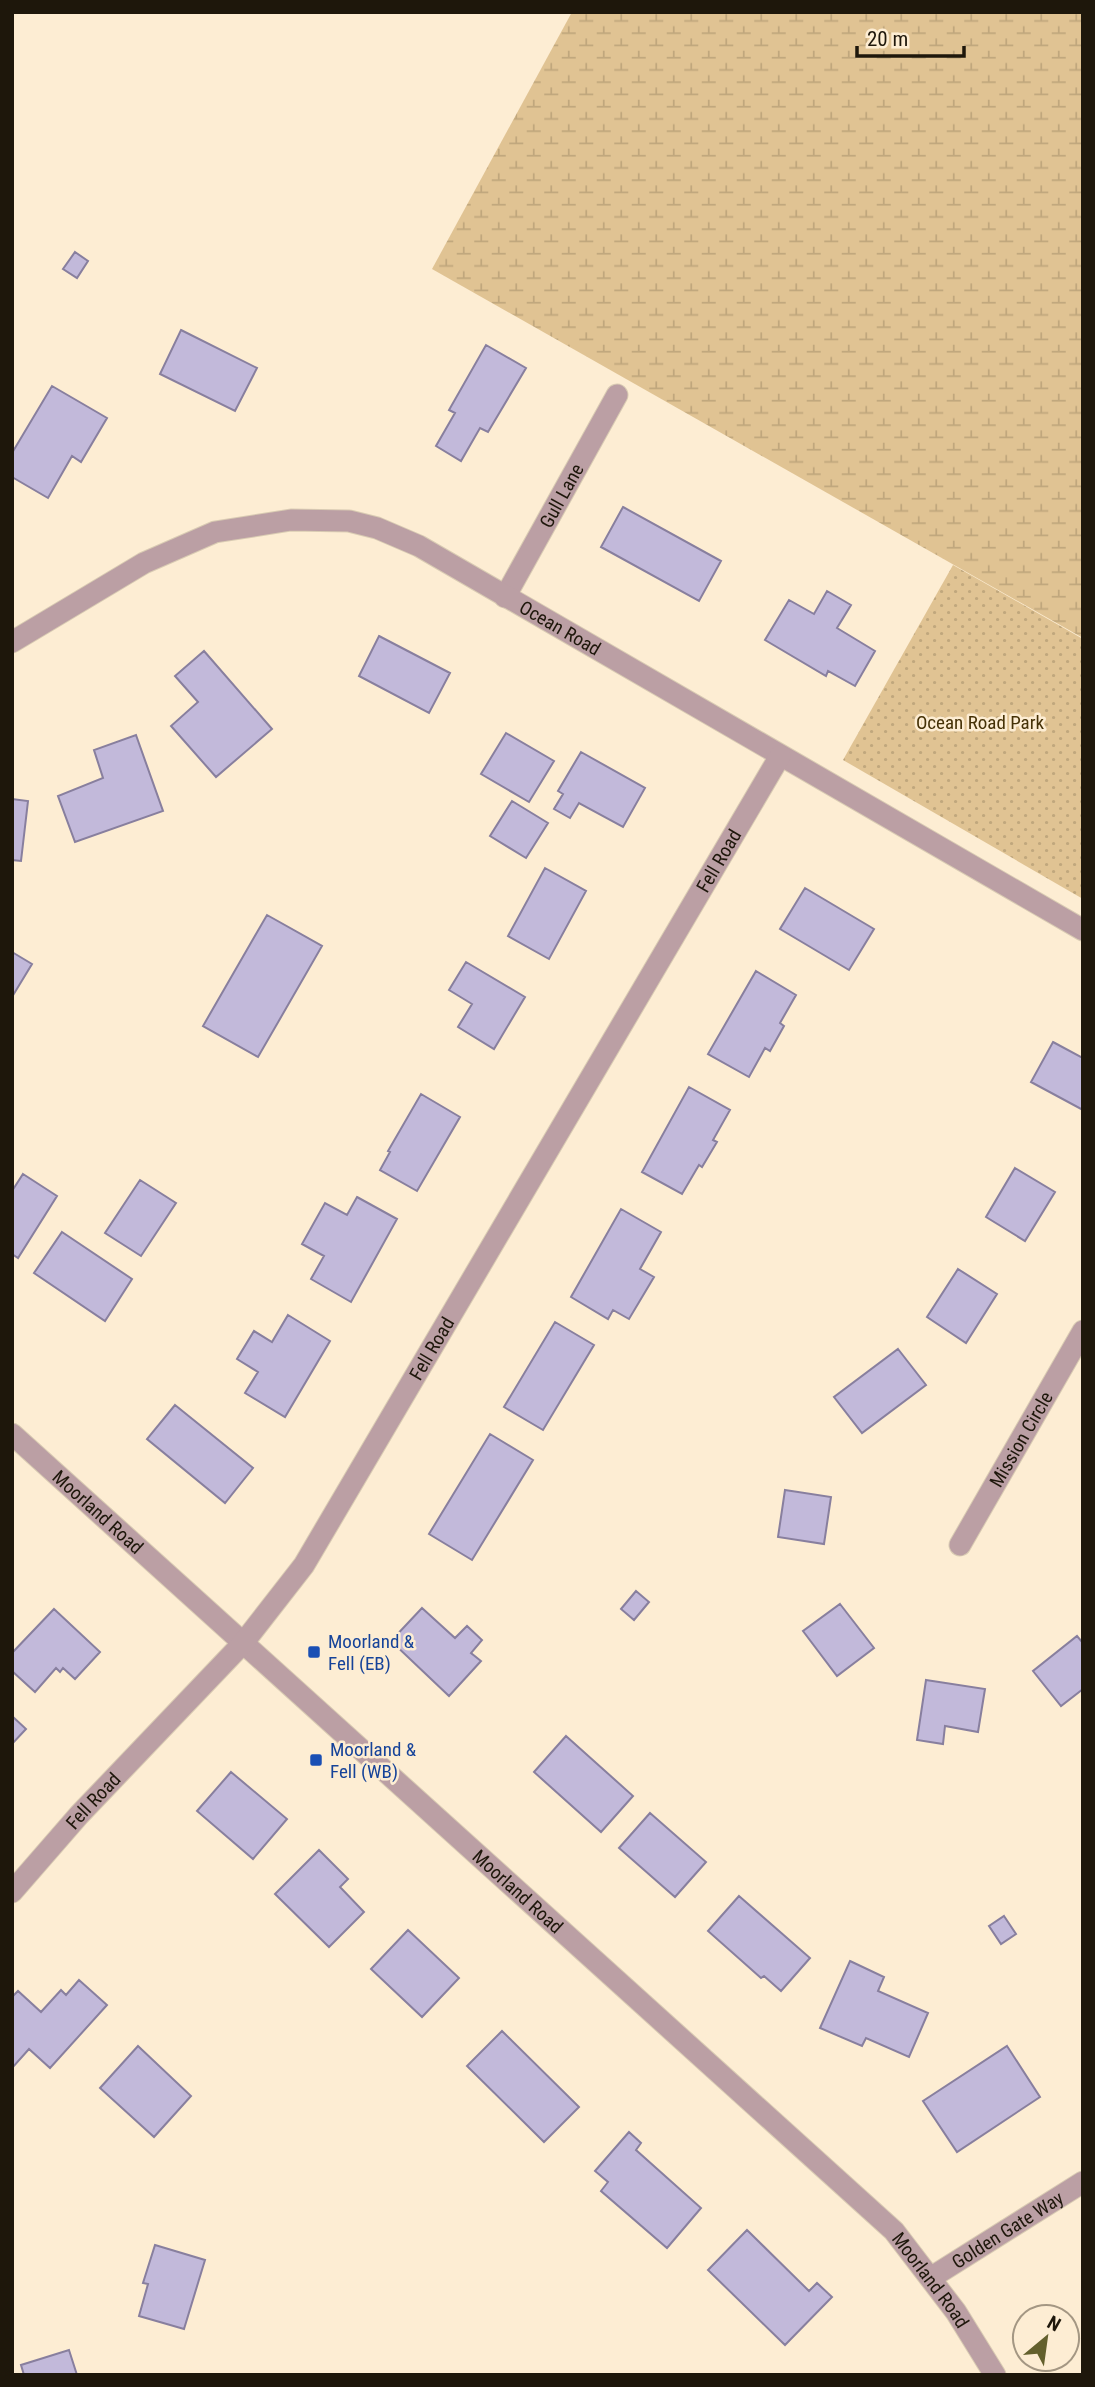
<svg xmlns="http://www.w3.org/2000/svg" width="1095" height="2387" font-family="'Roboto Condensed',sans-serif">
<defs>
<pattern id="wetland-marsh" width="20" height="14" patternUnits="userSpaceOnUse" patternTransform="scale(1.75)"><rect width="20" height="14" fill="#e0c393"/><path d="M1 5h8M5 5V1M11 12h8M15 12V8" fill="none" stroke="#c0a77d"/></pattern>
<pattern id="park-dots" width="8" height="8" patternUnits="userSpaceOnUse" patternTransform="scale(1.75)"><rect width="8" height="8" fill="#e0c393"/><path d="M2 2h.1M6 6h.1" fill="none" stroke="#c0a77d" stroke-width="1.8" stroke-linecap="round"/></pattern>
</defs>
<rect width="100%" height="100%" fill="#fdedd3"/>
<path fill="url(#wetland-marsh)" d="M572 12H1083V638L432 269Z"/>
<path fill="url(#park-dots)" d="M953 565 1083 639V899L843 760Z"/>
<path fill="#c2b9da" stroke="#887f9e" stroke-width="2" d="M75 252 88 261 77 278 63 269Z
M181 330 257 368 235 411 160 374Z
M486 345 526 368 488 432 480 428 461 461 436 446 455 413 449 410Z
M52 386 107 418 81 462 72 456 48 498 12 477V453Z
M623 507 721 561 699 601 601 547Z
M827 591 851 605 837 628 875 651 855 686 828 671 826 676 765 640 789 600 814 614Z
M379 636 450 673 429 713 359 676Z
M204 651 272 729 216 777 171 726 198 702 175 676Z
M506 733 554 761 529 802 481 774Z
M136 735 163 811 75 842 58 796 103 778 94 750Z
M581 752 645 788 623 827 579 803 570 818 554 809 563 794 558 791Z
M12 799 28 801 21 861 12 860Z
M512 801 548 823 526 858 490 836Z
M545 868 586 891 549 959 508 936Z
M805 888 874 929 849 970 780 929Z
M267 915 322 946 258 1057 203 1026Z
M12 952 32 964 12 997Z
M466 962 525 997 494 1049 458 1027 472 1004 449 990Z
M756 971 796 995 780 1023 784 1026 770 1051 765 1048 749 1077 708 1054Z
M1053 1042 1083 1058V1110L1031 1082Z
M689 1087 730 1110 713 1140 717 1142 702 1167 699 1165 682 1194 642 1172Z
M421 1094 460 1117 417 1191 380 1170 390 1152 388 1151Z
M1015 1168 1055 1192 1025 1241 986 1217Z
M23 1174 57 1196 18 1258 12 1254V1191Z
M140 1180 176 1203 141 1256 105 1233Z
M357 1197 397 1219 351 1302 311 1279 324 1256 302 1244 325 1203 347 1215Z
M621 1209 661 1232 640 1269 654 1277 629 1319 613 1310 608 1319 571 1297Z
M62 1232 132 1279 105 1321 34 1273Z
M958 1269 997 1294 966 1343 927 1317Z
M288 1315 330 1341 285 1417 245 1393 258 1372 237 1359 254 1331 272 1342Z
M555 1322 594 1345 543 1430 504 1407Z
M898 1349 926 1385 862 1433 834 1397Z
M175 1405 253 1468 225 1503 147 1439Z
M490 1434 533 1460 472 1560 429 1534Z
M785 1490 831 1497 824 1544 778 1537Z
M636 1591 649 1602 634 1620 621 1609Z
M840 1604 874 1648 837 1676 803 1631Z
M422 1608 455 1638 467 1626 482 1640 471 1653 481 1661 449 1696 391 1641Z
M54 1609 100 1652 75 1679 63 1668 60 1672 56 1668 35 1692 12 1671V1653Z
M1077 1636 1083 1643V1689L1061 1706 1033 1671Z
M926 1680 985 1689 978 1732 945 1726 943 1744 917 1740Z
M12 1716 26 1729 12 1744Z
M566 1736 633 1796 601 1832 534 1772Z
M231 1772 287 1819 253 1859 197 1811Z
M650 1813 706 1862 675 1897 619 1848Z
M319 1850 348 1879 340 1887 364 1912 329 1947 275 1894Z
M739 1896 810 1958 781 1991 764 1976 761 1978 708 1931Z
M1004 1916 1016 1934 1001 1944 989 1926Z
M408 1930 459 1978 422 2017 371 1969Z
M850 1961 884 1977 878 1991 928 2013 909 2057 866 2038 862 2046 820 2028Z
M79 1980 107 2005 50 2068 29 2049 13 2067 12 1997 18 1991 41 2012 61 1990 66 1995Z
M502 2031 579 2107 544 2142 467 2066Z
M138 2046 191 2096 154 2137 100 2088Z
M1007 2046 1040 2097 957 2152 923 2101Z
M629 2132 641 2143 636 2150 701 2208 667 2248 601 2191 608 2182 595 2171Z
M747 2230 809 2291 817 2283 832 2297 785 2345 708 2270Z
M155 2245 205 2260 184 2329 139 2316 148 2284 143 2283Z
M69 2350 77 2375H24L21 2365Z"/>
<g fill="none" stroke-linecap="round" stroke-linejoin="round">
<defs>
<g id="minor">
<path id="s1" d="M505 597 617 395"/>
<path id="s2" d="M12 642 144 563 215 532 291 520 349 521 377 528 419 546 1083 930"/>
<path id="s3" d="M12 1434 894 2231 956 2312 995 2375"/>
<path id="s4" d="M960 1545 1083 1331"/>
<path id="s5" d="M12 1892 79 1815 244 1642 304 1565 780 756"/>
<path id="s6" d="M932 2277 1083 2182"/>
</g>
</defs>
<use href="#minor" stroke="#d9cbb3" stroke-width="23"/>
<use href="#minor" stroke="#bb9fa4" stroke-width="21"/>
</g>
<g fill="#1a4fb4" stroke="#fdedd3" stroke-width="2.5">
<rect x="307" y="1645" width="14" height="14" rx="3.5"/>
<rect x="309" y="1753" width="14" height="14" rx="3.5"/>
</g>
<g text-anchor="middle" stroke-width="5" stroke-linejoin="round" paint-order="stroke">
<g font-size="19" fill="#1e170b" stroke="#fdedd3">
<text dy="7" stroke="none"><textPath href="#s1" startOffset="116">Gull Lane</textPath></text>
<text dy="7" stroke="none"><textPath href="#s2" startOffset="604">Ocean Road</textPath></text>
<text dy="7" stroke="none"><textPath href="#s5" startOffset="1256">Fell Road</textPath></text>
<text dy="7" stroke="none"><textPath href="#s5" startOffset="690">Fell Road</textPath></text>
<text dy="7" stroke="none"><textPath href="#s4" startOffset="122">Mission Circle</textPath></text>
<text dy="7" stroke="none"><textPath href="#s3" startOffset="116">Moorland Road</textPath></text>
<text dy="7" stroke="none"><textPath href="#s5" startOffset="122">Fell Road</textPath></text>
<text dy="7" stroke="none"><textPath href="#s3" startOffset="682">Moorland Road</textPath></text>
<text dy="7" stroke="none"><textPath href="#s6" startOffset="89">Golden Gate Way</textPath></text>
<text dy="7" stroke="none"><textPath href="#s3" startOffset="1250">Moorland Road</textPath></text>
</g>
<g font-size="19" fill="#453106" stroke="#fdedd3">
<text x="980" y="729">Ocean Road Park</text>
</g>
<g font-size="19" fill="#164399" stroke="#fdedd3" text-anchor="start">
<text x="328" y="1648">Moorland &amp;<tspan x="328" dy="22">Fell (EB)</tspan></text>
<text x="330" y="1756">Moorland &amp;<tspan x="330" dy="22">Fell (WB)</tspan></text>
</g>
</g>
<rect width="1095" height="2387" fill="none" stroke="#1e170b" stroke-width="28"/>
<g transform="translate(1046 2338) rotate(29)"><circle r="33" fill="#fdedd3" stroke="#a49783" stroke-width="2"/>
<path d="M0-5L12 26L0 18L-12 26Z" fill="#63602d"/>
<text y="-10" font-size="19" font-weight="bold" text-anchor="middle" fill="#1e170b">N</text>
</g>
<path d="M857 46v10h107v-10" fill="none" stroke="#1e170b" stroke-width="3.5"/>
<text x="867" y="46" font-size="21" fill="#1e170b" stroke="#fdedd3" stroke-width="5" paint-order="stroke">20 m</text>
</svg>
